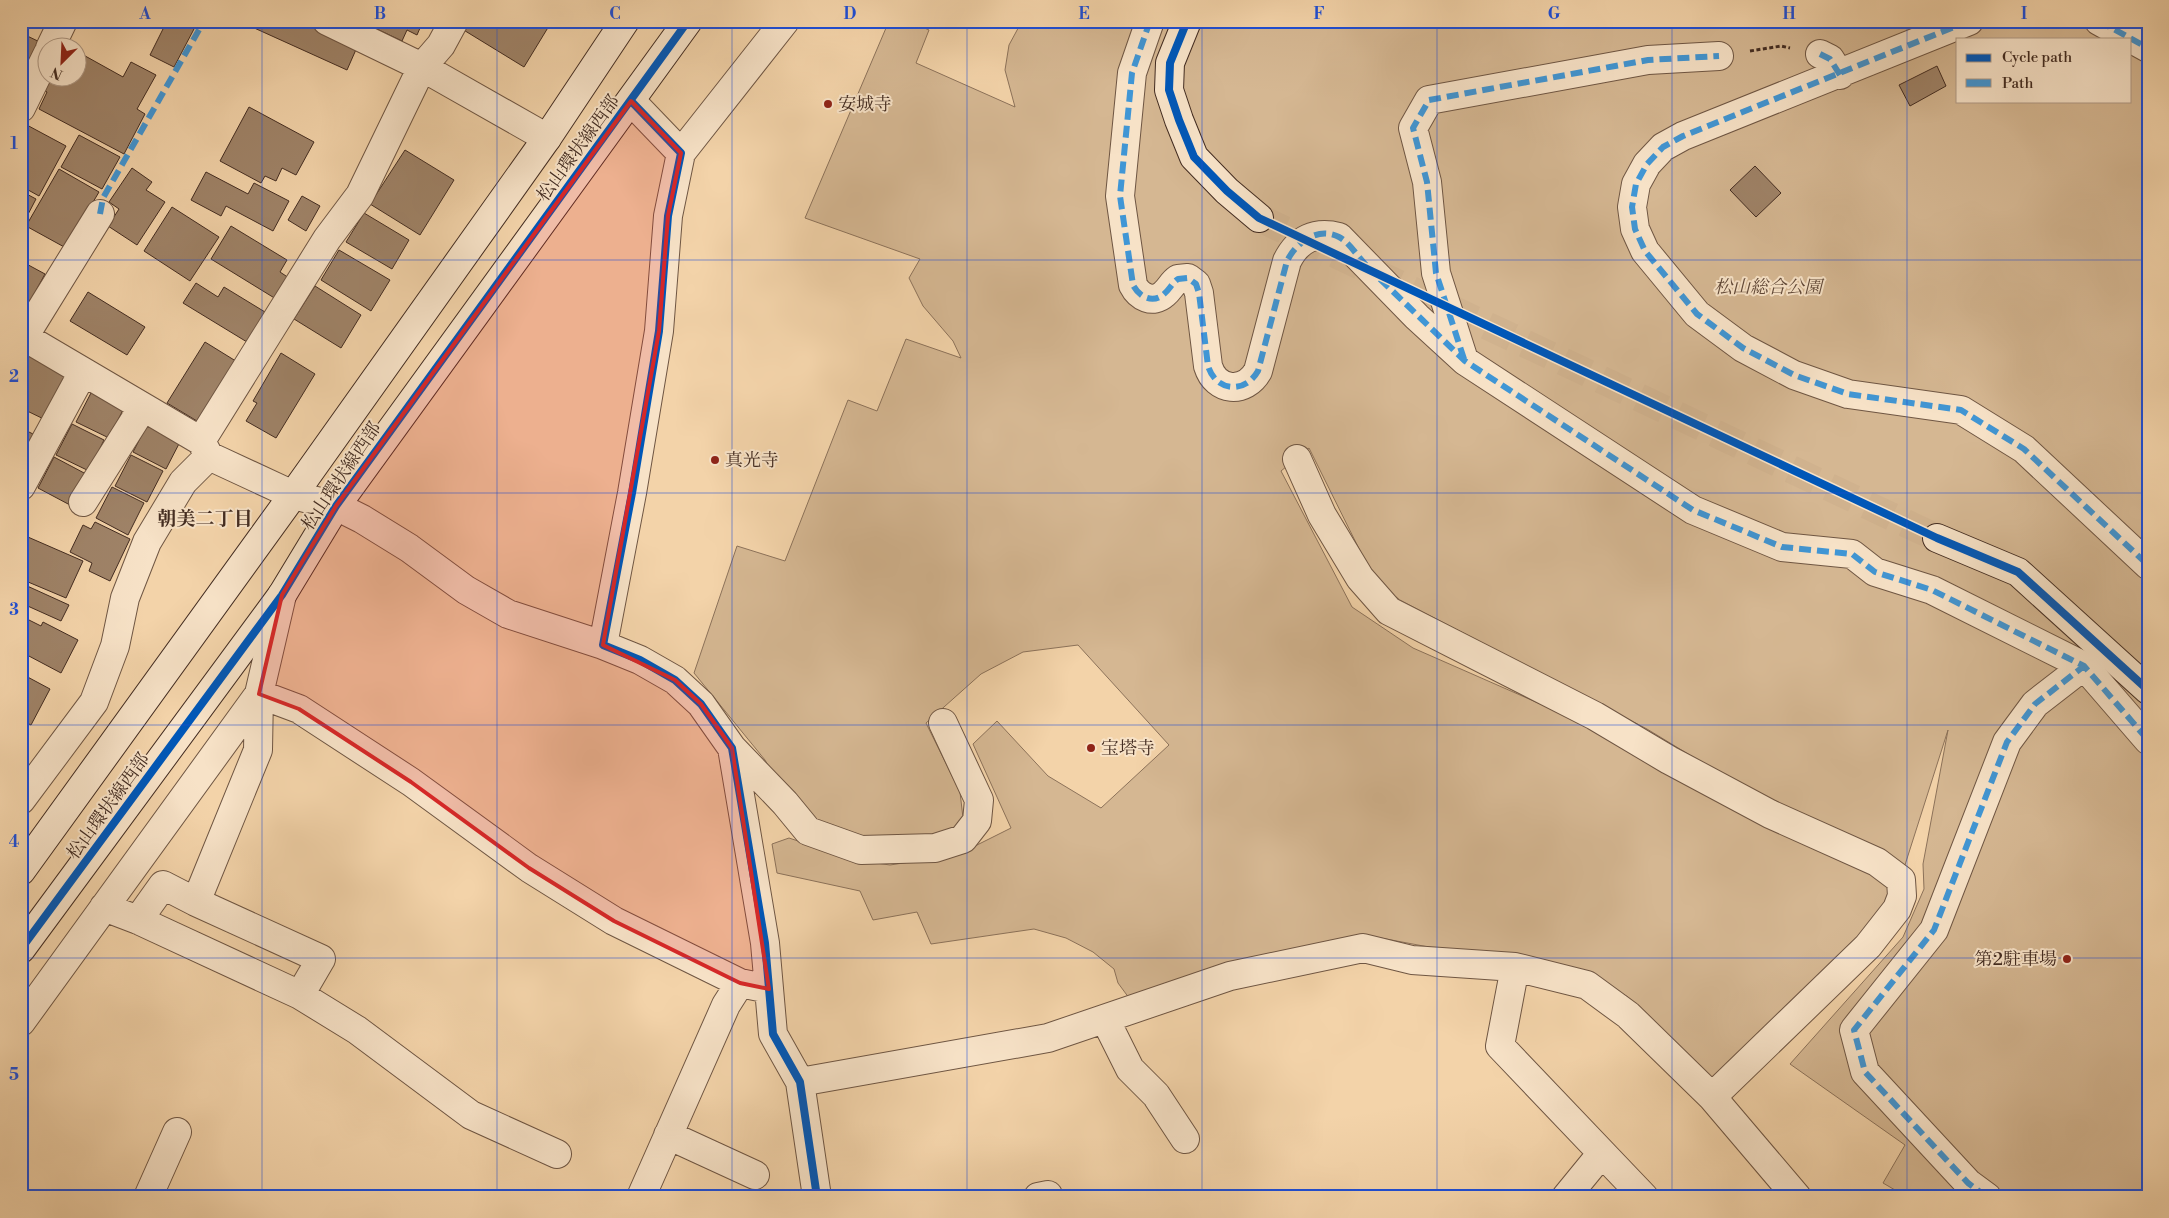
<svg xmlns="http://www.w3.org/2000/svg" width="2169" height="1218" font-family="'Libre Bodoni','Noto Serif JP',serif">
<rect width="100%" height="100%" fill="#f3d3a9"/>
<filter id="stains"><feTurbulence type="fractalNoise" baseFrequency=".004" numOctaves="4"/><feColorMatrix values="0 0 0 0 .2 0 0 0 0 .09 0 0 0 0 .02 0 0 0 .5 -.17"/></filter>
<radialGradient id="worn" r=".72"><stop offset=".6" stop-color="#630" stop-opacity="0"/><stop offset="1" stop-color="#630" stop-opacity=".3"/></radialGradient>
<path fill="#d5b792" stroke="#8c725a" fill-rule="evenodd" d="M889 21H909L929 30 916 63 1015 107 1005 70 1009 45 1022 21H2148V1197H1907L1883 1183 1905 1145 1790 1064 1903 937 1924 889 1923 864 1948 730 1904 868 1798 821 1647 729 1400 600 1375 581 1309 448 1281 471 1352 607 1413 648 1586 724 1872 869 1890 887 1887 900 1876 918 1714 1085 1654 1021 1628 997 1594 978 1370 936 1132 1002 1118 983 1114 969 1093 952 1066 938 1034 929 931 944 917 912 873 920 860 891 777 873 772 844 789 838 855 860 890 865 923 860 967 850 1011 828 973 744 997 721 1048 776 1101 808 1169 745 1078 645 1023 652 981 674 926 723 960 792 963 818 957 830 937 838 856 837 815 820 794 798 787 785 776 779 765 760 694 673 737 546 785 561 848 400 877 411 906 339 961 358 953 341 923 306 909 278 920 259 805 218ZM1958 39H2130V101H1958Z"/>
<path fill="#9f8368" stroke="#432c21" d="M167 21H178L194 29 174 67 150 55Z
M306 21 358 45 347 70 241 22Z
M360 21H423L417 35 407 30 402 41Z
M467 21H552L524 67 462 29Z
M21 33 44 44 21 90Z
M78 52 123 77 131 62 156 75 137 109 145 114 124 154 39 109 47 92 42 89 48 78H78Z
M1937 66 1946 86 1910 106 1899 85Z
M249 107 314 142 296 175 282 168 276 181 265 176 261 183 220 161Z
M25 124 66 146 39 196 21 186V131Z
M79 135 120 157 102 189 61 167Z
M405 150 454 180 420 235 370 204Z
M1755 166 1781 193 1756 217 1730 190Z
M132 168 152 182 146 190 165 202 137 245 108 226 119 209 109 202Z
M59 169 99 192 66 248 26 226Z
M206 172 248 194 254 183 289 201 273 231 226 206 221 216 191 200Z
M21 191 36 199 24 222 21 221Z
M302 196 320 206 306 231 288 220Z
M172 207 219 237 190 281 144 251Z
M364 213 409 240 392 269 346 242Z
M231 226 287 260 280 272 289 278 276 299 211 259Z
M339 250 390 280 371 311 321 280Z
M21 261 45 274 26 309 21 310Z
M196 283 218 297 224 287 265 312 247 342 183 303Z
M315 286 361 315 341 348 294 319Z
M88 292 145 327 127 355 70 321Z
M205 342 239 363 202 424 167 403Z
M21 346 77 372 52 423 21 408Z
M281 353 315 374 276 438 246 421 257 403 253 401Z
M92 391 124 408 109 438 76 422Z
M149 421 182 438 166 469 133 452Z
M72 424 104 440 89 471 56 455Z
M21 428 39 437 21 462Z
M131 455 163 471 147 502 115 486Z
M54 457 86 474 70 505 38 488Z
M112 487 144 503 128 535 96 518Z
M95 522 130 539 110 581 89 571 92 563 70 552 83 525 91 529Z
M21 534 83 561 66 598 21 579Z
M25 585 69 605 61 621 21 603V593Z
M21 616 41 626 43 622 78 640 61 673 27 655 25 659 21 657Z
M21 664 26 666 22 674 50 689 31 725 21 720Z"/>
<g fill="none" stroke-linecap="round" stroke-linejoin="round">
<path stroke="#d0b28e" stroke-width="28" stroke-dasharray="28 14" stroke-linecap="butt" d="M1259 218 1937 538"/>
<defs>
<path id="street" d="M327 21 422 67 547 138
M1150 21 1132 73 1120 196 1133 285C1139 297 1153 304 1164 294 1170 289 1172 283 1178 279L1188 278 1196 284 1199 293 1208 366C1216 392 1245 394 1258 371L1287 261C1298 239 1315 231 1339 237L1417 317 1465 361 1693 510 1782 547 1852 554 1875 572 1932 590 2084 666 2148 740
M1969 21 1683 136 1663 147 1647 164 1636 184 1632 207 1635 229 1645 251 1697 314 1743 348 1794 375 1848 394 1961 410 2024 449 2148 565
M2099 21 2148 48
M50 48 63 21
M1820 54 1830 59 1840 75
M631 101 681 153 668 216 659 331 632 493 603 645 640 660 675 680 701 704 732 748 765 943 773 1034 800 1082 817 1197
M21 108 48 53
M681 153 785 21
M21 335 201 441 209 456
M24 337 100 214
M1464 360 1436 273 1427 182 1413 128 1429 100 1648 60 1719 56
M201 441 327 239 360 195 422 67 441 45 454 21
M1297 459 1322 515 1360 578 1389 611 1595 716 1669 760 1770 814 1877 862 1901 880 1902 896 1897 909 1868 946 1712 1097
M21 486 83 372
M83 502 143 407
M282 595 259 694 258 750 196 902 321 959 300 995
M259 694 299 709 411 782 529 868 614 921 740 983 769 989
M732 748 785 803 808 831 861 850 935 848 963 839 977 821 979 800 943 723
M21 800 94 702 115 646 125 598 147 542 183 482 209 456 293 495 336 506 362 519 409 548 466 590 508 614 603 645
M104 907 138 920 300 995 357 1030 471 1115 557 1154
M138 920 163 885 196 902
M1515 967 1500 1046 1644 1197
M1105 1019 1130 1069 1156 1095 1185 1139
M21 1022 259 694
M800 1082 1048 1038 1230 976 1363 948 1412 960 1515 967 1587 985 1628 1015 1712 1097 1797 1197
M668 1135 755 1175
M148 1197 177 1132
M641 1197 726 1005 740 983
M1038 1197 1048 1195
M1566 1197 1602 1153
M1987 1197 1968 1183 1865 1072 1854 1030 1934 930 2007 742 2035 704 2084 666"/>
<path id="secondary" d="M1187 21 1170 63 1169 90 1179 120 1194 157 1227 191 1259 218
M1937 538 2018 572 2148 690
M21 871 293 495 547 138 625 21
M21 949 282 595 336 506 688 21"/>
</defs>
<use href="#street" stroke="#6f5643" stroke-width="30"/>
<use href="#secondary" stroke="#432c21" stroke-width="30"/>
<path stroke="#432c21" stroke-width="3" stroke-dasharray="4 2.5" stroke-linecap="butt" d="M1750 51 1781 46 1790 48"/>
<use href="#street" stroke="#f7e2c7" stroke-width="28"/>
<use href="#secondary" stroke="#f7e2c7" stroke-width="28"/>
<path stroke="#4096d5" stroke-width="6" stroke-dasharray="12 6" stroke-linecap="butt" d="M1150 21 1132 73 1120 196 1133 285C1139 297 1153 304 1164 294 1170 289 1172 283 1178 279L1188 278 1196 284 1199 293 1208 366C1216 392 1245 394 1258 371L1287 261C1296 243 1317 226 1339 237 1349 242 1358 257 1366 265
M1969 21 1683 136 1663 147 1647 164 1636 184 1632 207 1635 229 1645 251 1697 314 1743 348 1794 375 1848 394 1961 410 2024 449 2148 565
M2099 21 2148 48
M1820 54 1830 59 1840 75
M100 214 103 198 204 21
M1380 279 1465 361 1693 510 1782 547 1852 554 1875 572 1932 590 2084 666 2148 740
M1464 359 1436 273 1427 182 1413 128 1429 100 1648 60 1719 56
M1987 1197 1968 1183 1865 1072 1854 1030 1934 930 2007 742 2035 704 2084 666"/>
<defs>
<path id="cycleway" d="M1187 21 1170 63 1169 90 1179 120 1194 157 1227 191 1259 218 1937 538 2018 572 2148 690
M631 101 681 153 668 216 659 331 632 493 603 645 640 660 675 680 701 704 732 748 765 943 773 1034 800 1082 817 1197
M21 949 282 595 336 506 688 21"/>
</defs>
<use href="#cycleway" stroke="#f7e2c7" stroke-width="11"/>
<use href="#cycleway" stroke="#0057b8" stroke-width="8"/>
</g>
<path fill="#d62828" fill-opacity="0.2" stroke="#d62828" stroke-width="4" stroke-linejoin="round" d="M631 101 681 153 668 216 659 331 603 645 675 680 701 704 732 748 769 989 740 983 614 921 529 868 411 782 299 709 259 694 282 595 336 506Z"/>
<path fill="none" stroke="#1d4ed8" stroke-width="1" stroke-opacity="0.55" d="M262 21V1197M497 21V1197M732 21V1197M967 21V1197M1202 21V1197M1437 21V1197M1672 21V1197M1907 21V1197M21 260H2148M21 493H2148M21 725H2148M21 958H2148"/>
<g fill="#8f2418" stroke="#f7e2c7" stroke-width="2">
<circle cx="828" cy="104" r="5"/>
<circle cx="715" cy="460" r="5"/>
<circle cx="1091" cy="748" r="5"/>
<circle cx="2067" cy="959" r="5"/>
</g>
<g text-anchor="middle" stroke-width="4" stroke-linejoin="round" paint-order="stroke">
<g font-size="18" fill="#432c21" stroke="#f7e2c7" text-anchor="start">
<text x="838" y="110">安城寺</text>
<text x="725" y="466">真光寺</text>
<text x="1101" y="754">宝塔寺</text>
<text x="2057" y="965" text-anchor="end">第2駐車場</text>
</g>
<g font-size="18" fill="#432c21" stroke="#f7e2c7">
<text transform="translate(578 148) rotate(-54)" y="6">松山環状線西部</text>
<text transform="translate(341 476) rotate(-56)" y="6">松山環状線西部</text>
<text transform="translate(108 806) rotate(-54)" y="6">松山環状線西部</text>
</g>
<g font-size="18" font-style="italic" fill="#604838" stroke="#f7e2c7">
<text x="1768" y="293">松山総合公園</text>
</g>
<g font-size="19" font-weight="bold" fill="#432c21" stroke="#f7e2c7">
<text x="205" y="525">朝美二丁目</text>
</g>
</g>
<rect width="2169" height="1218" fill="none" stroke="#f3d3a9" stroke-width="55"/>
<rect x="1956" y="38" width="175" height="65" fill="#f7e2c7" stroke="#af9985"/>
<rect x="1966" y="54" width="25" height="8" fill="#0057b8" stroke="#af9985"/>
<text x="2002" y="62" font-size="15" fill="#432c21">Cycle path</text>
<rect x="1966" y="79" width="25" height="8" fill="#4096d5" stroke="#af9985"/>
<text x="2002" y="88" font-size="15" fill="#432c21">Path</text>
<g transform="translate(62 62) rotate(204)"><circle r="24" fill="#f7e2c7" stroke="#af9985"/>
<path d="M0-4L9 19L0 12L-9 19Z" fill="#8f2418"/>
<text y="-8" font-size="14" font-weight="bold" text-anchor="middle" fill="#432c21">N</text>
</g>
<rect x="28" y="28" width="2114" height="1162" fill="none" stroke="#1d4ed8" stroke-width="2"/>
<g font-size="16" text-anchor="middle" font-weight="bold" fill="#1d4ed8">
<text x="145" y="19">A</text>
<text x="380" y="19">B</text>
<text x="615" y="19">C</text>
<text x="850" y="19">D</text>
<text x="1084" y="19">E</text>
<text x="1319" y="19">F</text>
<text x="1554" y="19">G</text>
<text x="1789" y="19">H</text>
<text x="2024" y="19">I</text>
<text x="14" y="149">1</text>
<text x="14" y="382">2</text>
<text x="14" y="615">3</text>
<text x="14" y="847">4</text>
<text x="14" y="1080">5</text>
</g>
<rect width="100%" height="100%" filter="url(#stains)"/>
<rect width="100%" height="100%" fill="url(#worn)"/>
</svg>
